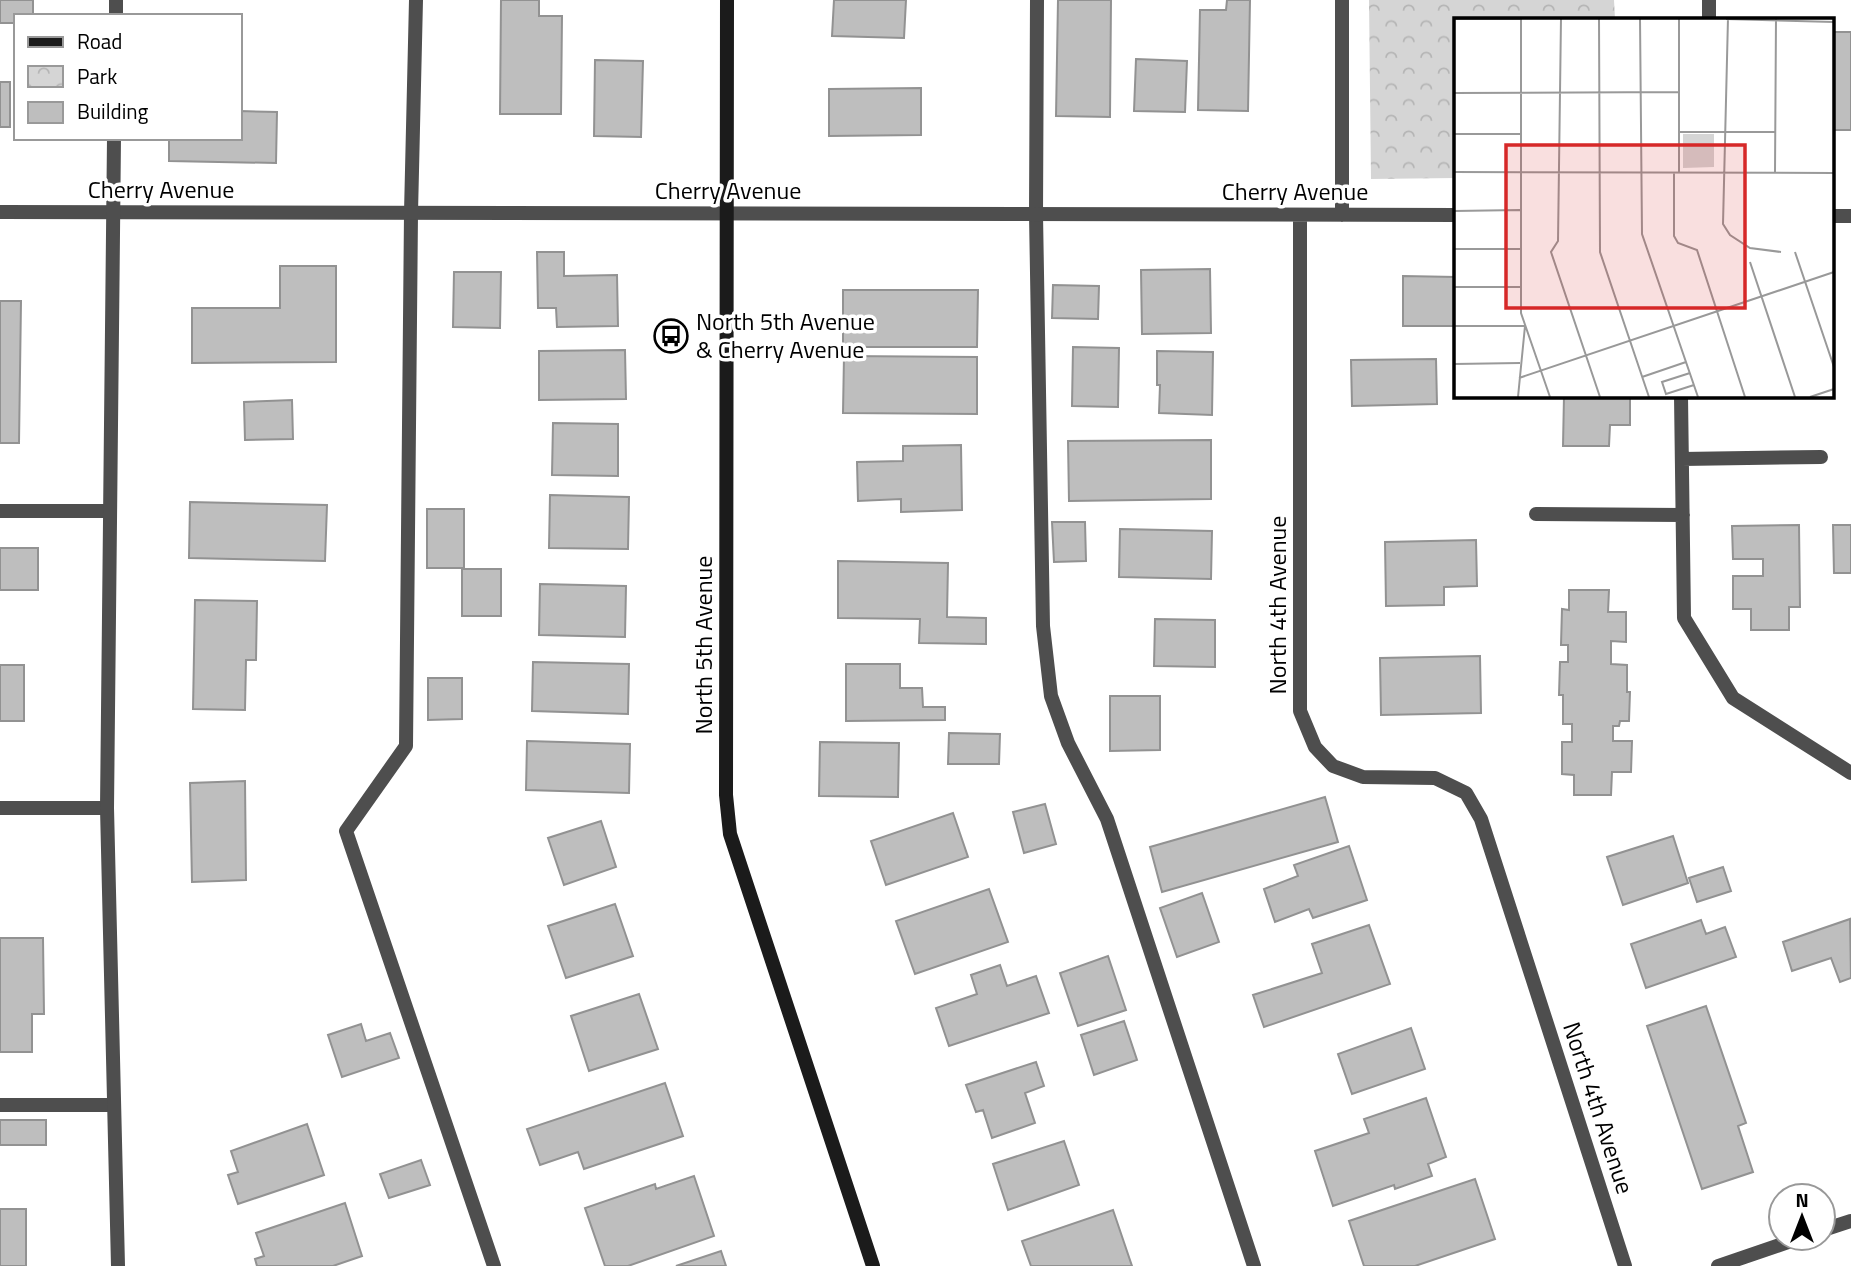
<svg xmlns="http://www.w3.org/2000/svg" width="1851" height="1266" font-family="'Titillium Web',sans-serif">
<defs>
<pattern id="park-crowns" width="20" height="18" patternUnits="userSpaceOnUse" patternTransform="scale(1.75)"><rect width="20" height="18" fill="#d5d5d5"/><path d="M2 6a3 3 0 1 1 6 0M12 15a3 3 0 1 1 6 0" fill="none" stroke="#b5b5b5"/></pattern>
</defs>
<rect width="100%" height="100%" fill="#fff"/>
<path fill="url(#park-crowns)" d="M1369 0H1614L1615 19H1456L1455 178 1371 179Z"/>
<path fill="#bebebe" stroke="#929292" stroke-width="2" d="M0 0H33V16H16V23H0Z
M501 0H539V16H562L561 114H500Z
M834 0H906L904 38 832 36Z
M1058 0H1111L1110 117 1056 116Z
M1227 0H1250L1248 111 1198 110 1200 10H1226Z
M1832 32H1851V130H1832Z
M1136 59 1187 61 1185 112 1134 111Z
M595 60 643 61 641 137 594 136Z
M0 82H10V127H0Z
M921 88V135L829 136V89Z
M240 111 277 112 276 163 169 161V138H240Z
M537 252H564V276L617 275 618 326 557 327 556 308H538Z
M280 266H336V362L192 363V308H280Z
M1210 269 1211 333 1142 334 1141 270Z
M454 272H501L500 328 453 327Z
M1403 276 1456 277V326H1403Z
M1053 285 1099 286 1098 319 1052 318Z
M843 290H978L977 347H843Z
M0 301H21L19 443H0Z
M1073 347 1119 348 1118 407 1072 406Z
M625 350 626 399 539 400V351Z
M1157 351 1213 352 1212 415 1159 413 1160 385H1157Z
M844 356 977 357V414L843 413Z
M1436 359 1437 404 1352 406 1351 360Z
M1564 396H1630V425H1610L1609 446H1563Z
M292 400 293 439 245 440 244 402Z
M553 423 618 424V476L552 475Z
M1211 440V499L1069 501 1068 441Z
M961 445 962 510 901 512V499L858 501 857 462 903 461V446Z
M550 495 629 497 628 549 549 548Z
M190 502 327 505 325 561 189 558Z
M427 509H464V568H427Z
M1052 522H1085L1086 561 1054 562Z
M1799 525 1800 607H1789V630H1751V609H1733V576H1763V559H1733L1732 526Z
M1833 525H1851V573H1834Z
M1120 529 1212 531 1211 579 1119 577Z
M1476 540 1477 586 1444 587V605L1386 606 1385 542Z
M0 548H38V590H0Z
M838 561 948 563 947 617 986 618V644L919 643 920 619 838 618Z
M462 569H501V616H462Z
M540 584 626 586 625 637 539 635Z
M1569 590H1609L1608 612H1626V642L1611 641V664L1627 665V692H1630L1629 721H1620L1619 726H1613V741H1632L1631 772H1612L1611 795H1574V775L1562 774V742H1572V724H1563V695H1559L1560 662H1568V645H1561L1562 609 1569 610Z
M195 600 257 601 256 660H246L245 710 193 709Z
M1155 619 1215 620V667L1154 666Z
M1480 656 1481 713 1381 715 1380 658Z
M533 662 629 664 628 714 532 711Z
M846 664H900V688H922L923 707H945V720L846 721Z
M0 665H24V721H0Z
M428 678H462V719L428 720Z
M1110 696H1160V750L1110 751Z
M949 733 1000 734 999 764H948Z
M527 741 630 744 629 793 526 790Z
M820 742 899 743 898 797 819 796Z
M245 781 246 880 192 882 190 783Z
M1325 797 1338 842 1162 892 1150 847Z
M1045 804 1056 844 1024 853 1013 812Z
M953 813 968 857 886 885 871 841Z
M601 821 616 867 564 885 548 838Z
M1673 836 1688 883 1623 905 1607 857Z
M1349 846 1367 900 1313 918 1309 909 1275 922 1264 889 1298 876 1294 865Z
M1723 867 1731 891 1697 902 1689 878Z
M989 889 1008 942 915 974 896 921Z
M1202 893 1219 942 1177 957 1160 908Z
M615 904 633 956 566 978 548 926Z
M1850 919 1851 978 1840 982 1831 958 1792 971 1783 942Z
M1701 920 1706 934 1725 927 1736 957 1646 988 1631 944Z
M1369 925 1390 984 1264 1027 1253 995 1322 973 1312 944Z
M0 938H43L44 1014H32V1052H0Z
M1108 956 1126 1010 1078 1026 1060 973Z
M1000 965 1007 986 1036 976 1049 1013 949 1046 936 1008 977 994 971 975Z
M639 994 658 1049 589 1071 571 1016Z
M1706 1006 1746 1123 1738 1126 1753 1172 1702 1189 1647 1026Z
M1124 1021 1137 1060 1094 1075 1081 1035Z
M361 1024 366 1041 390 1033 399 1058 342 1077 328 1035Z
M1411 1028 1425 1069 1352 1094 1338 1054Z
M1036 1062 1044 1086 1025 1093 1035 1123 992 1138 983 1110 976 1112 966 1085Z
M665 1083 683 1136 584 1169 578 1152 540 1165 527 1129Z
M1426 1098 1446 1157 1428 1164 1432 1176 1395 1189 1394 1185 1333 1206 1315 1151 1369 1133 1364 1119Z
M0 1120H46V1145H0Z
M307 1124 324 1175 238 1204 228 1175 238 1172 231 1151Z
M1064 1141 1079 1185 1008 1210 993 1164Z
M421 1160 430 1185 389 1198 380 1174Z
M694 1176 714 1236 628 1266H605L585 1208 655 1184 656 1189Z
M1475 1179 1495 1239 1415 1266H1364L1349 1221Z
M345 1203 362 1256 333 1266H257L255 1259 264 1256 256 1233Z
M0 1209H26V1266H0Z
M1113 1210 1132 1266H1031L1022 1241Z
M721 1251 726 1266H676Z"/>
<g fill="none" stroke-linecap="round" stroke-linejoin="round">
<path stroke="#4e4e4e" stroke-width="14" d="M416 0 411 213 406 746 346 831 494 1266
M1037 0 1036 214 1043 626 1051 696 1068 743 1107 819 1254 1266
M1709 19V0
M1681 396 1684 618 1733 698 1851 773
M1682 459 1821 457
M0 511H110
M1536 514 1683 515
M0 1105H114"/>
<path stroke="#4e4e4e" stroke-width="14" d="M1342 0V215
M0 212 1456 215
M1300 215V711L1315 747 1333 766 1363 777 1435 778 1466 793 1481 819 1625 1266
M1832 216H1851
M0 808H107
M1823 1230 1851 1221
M1718 1266 1800 1238"/>
<path stroke="#4e4e4e" stroke-width="14" d="M116 16V0
M114 138 107 808 118 1266"/>
<path stroke="#1b1b1b" stroke-width="14" d="M727 0 726 795 730 834 873 1266"/>
</g>
<defs>
<symbol id="bus-ring" viewBox="-11 -11 22 22"><circle r="9.5" fill="#fff" stroke="#000" stroke-width="1.5"/><path d="M-5-6H5V4H4V6H2V4H-2V6H-4V4H-5ZM-3.5-4V0h7V-4ZM-3.5 1.2v1.5H-2V1.2ZM2 1.2v1.5H3.5V1.2Z" fill="#000"/></symbol>
</defs>
<g fill-rule="evenodd">
<use href="#bus-ring" x="652" y="317" width="38" height="38"/>
</g>
<g text-anchor="middle" stroke-width="7" stroke-linejoin="round" paint-order="stroke">
<g font-size="24" fill="#000" stroke="#fff">
<text x="161" y="198">Cherry Avenue</text>
<text x="728" y="199">Cherry Avenue</text>
<text x="1295" y="200">Cherry Avenue</text>
<text transform="translate(1278 605) rotate(-90)" y="8">North 4th Avenue</text>
<text transform="translate(704 645) rotate(-90)" y="8">North 5th Avenue</text>
<text transform="translate(1598 1108) rotate(72)" y="8">North 4th Avenue</text>
</g>
<g font-size="24" fill="#000" stroke="#fff" text-anchor="start">
<text x="696" y="330">North 5th Avenue<tspan x="696" dy="28">&amp; Cherry Avenue</tspan></text>
</g>
</g>
<g transform="translate(1454 18)">
<rect width="380" height="380" fill="#fff"/>
<path d="M229 116H260V149L229 150Z" fill="#d5d5d5"/>
<path fill="none" stroke="#999" stroke-width="2" d="M67 0V295L96 379M107 0 104 223 97 234 146 379M145 0 146 234 195 379M186 0 188 216 244 379M274 0 269 206 276 217 296 230 327 234M0 1H67M272 1 380 4M0 75 225 74M225 114H321M0 116H67M0 154 380 155M220 154V218L224 225 243 232 291 379M225 154V0M321 154 322 0M0 193 66 192M0 231H66M341 234 380 349M296 244 341 379M0 269H67M0 308H71L64 379M0 346 66 345M236 355 208 364 212 376 240 367M188 359 232 344M65 360 380 254M356 379 380 371"/>
<path fill="#d62828" fill-opacity="0.15" stroke="#d62828" stroke-width="3.5" d="M52 127H291V290H52Z"/>
<rect width="380" height="380" fill="none" stroke="#000" stroke-width="3.5"/>
</g>
<rect x="14" y="14" width="228" height="126" fill="#ffffff" stroke="#999999" stroke-width="2"/>
<rect x="28" y="37" width="35" height="10" fill="#1b1b1b" stroke="#999999" stroke-width="2"/>
<text x="77" y="49" font-size="21" fill="#000000">Road</text>
<rect x="28" y="66" width="35" height="21" fill="url(#park-crowns)" stroke="#999999" stroke-width="2"/>
<text x="77" y="84" font-size="21" fill="#000000">Park</text>
<rect x="28" y="102" width="35" height="21" fill="#bebebe" stroke="#999999" stroke-width="2"/>
<text x="77" y="119" font-size="21" fill="#000000">Building</text>
<g transform="translate(1802 1217)"><circle r="33" fill="#ffffff" stroke="#999999" stroke-width="2"/>
<path d="M0-5L12 26L0 18L-12 26Z" fill="#000000"/>
<text y="-10" font-size="19" font-weight="bold" text-anchor="middle" fill="#000000">N</text>
</g>
</svg>
